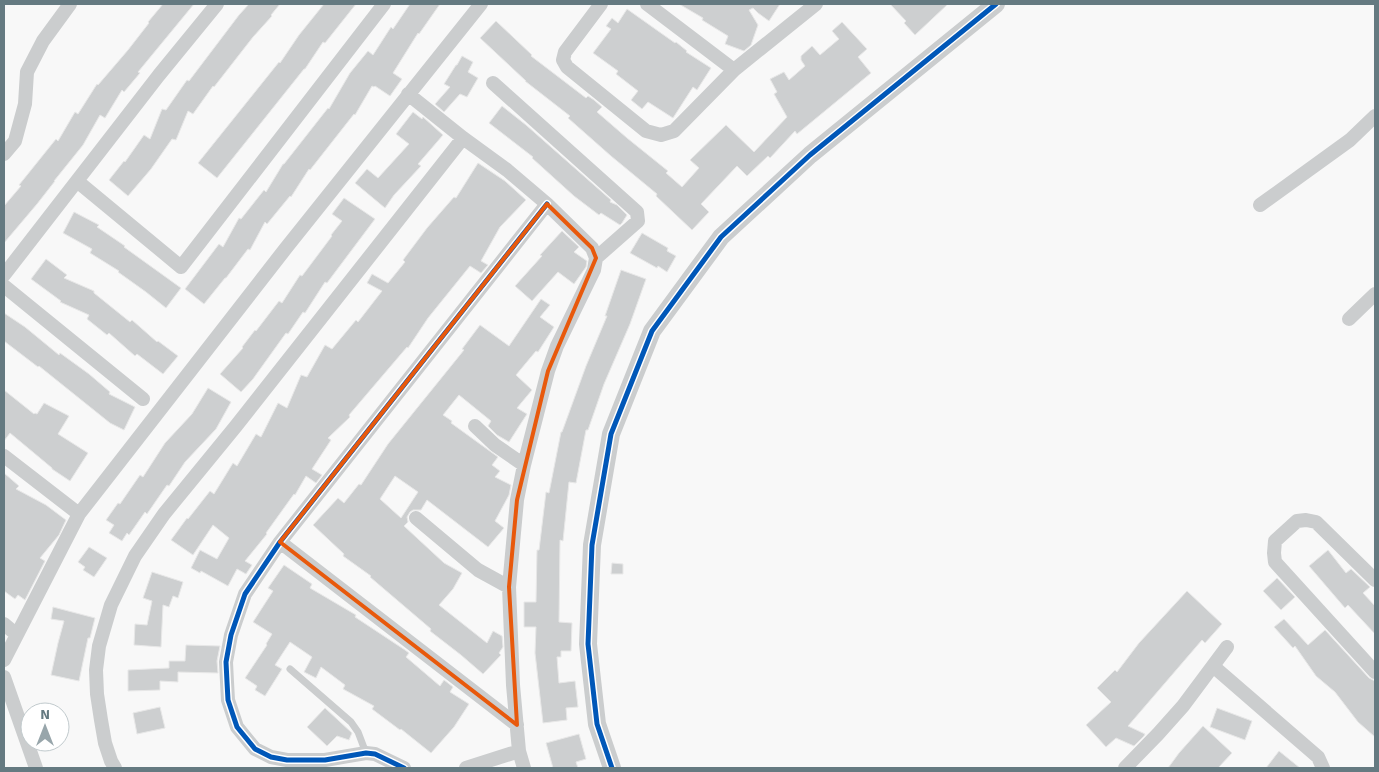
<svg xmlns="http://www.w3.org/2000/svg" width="1379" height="772" font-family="Signika,sans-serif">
<rect width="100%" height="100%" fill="#f8f8f8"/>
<path fill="#cdcfd0" stroke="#e8e8e8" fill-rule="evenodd" d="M163 4H194L138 72 140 73 124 92 122 90 105 118 100 115 83 145 54 181H55L37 204 4 243V206L21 186 19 185 56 139 58 141 75 112 78 114 97 84 98 85 128 50 149 23 148 22Z
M249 4H280L271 15 272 16 253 37 214 87 213 86 193 114 188 111 176 140 172 139 151 169 128 196 109 180 124 161 125 162 144 135 150 139 162 109 166 110 187 80 189 81 239 15Z
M324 4H356L325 43 323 42 305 69H304L217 178 198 163 279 62 280 63 299 35Z
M410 4H440L419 34 418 33 393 73 402 79 390 96 375 86 374 87 372 86 355 115 354 114 310 170 309 169 291 197 290 196 267 224 265 222 250 250 248 249 226 278H225L204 304 185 289 219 244 223 247 239 218 241 219 264 190 266 192 283 164H284L328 108 329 109 350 73 368 51 373 55 391 27 393 29Z
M679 4H780L769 21 758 13 753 8 749 10 758 25 751 45 744 51 725 44 728 36 702 20 703 18Z
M890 4H948L915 35 904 23 906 21Z
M627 9 675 43 676 42 687 51 686 52 711 68 697 90 693 87 673 118 648 102 642 109 631 100 638 91 616 74 618 71 593 53 611 29 606 26 612 18 618 23Z
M496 21 532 55 531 56 586 98 588 96 594 100 602 107 597 112 627 138 668 171 666 173 682 187 699 168 690 160 726 125 754 152 787 117 774 94 777 92 770 79 784 72 789 80 805 66 801 60V56L812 46 820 55 839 39 832 31 842 22 867 49 858 57 871 73 797 134 795 131 770 158 768 156 747 176 737 166 701 204 709 212 692 230 656 196 657 194 611 156 568 118 570 116 525 81H526L480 38Z
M462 56 473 62 468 72 478 78 467 97 460 94 444 112 435 104 450 87 444 84 456 65H457Z
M502 106 526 125 611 200 610 202 617 205 627 215 622 223 620 225 601 213 599 215 574 196 532 158 533 157 489 123Z
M413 112 422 119 423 117 443 135 418 164 421 166 394 195 385 208 355 183 367 169 378 178 409 144 396 134Z
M478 163 505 181 526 200 500 227 481 261 488 265 481 273 470 266 428 318 408 348 407 347 349 415 350 417 328 438 331 440 312 469 322 475 316 483 306 476 295 495 294 494 266 533 267 534 245 561 252 565 246 574 237 569 228 586 201 571 200 573 191 568 200 550 217 559 229 538 213 525 193 555 171 540 187 518 188 519 210 491 214 494 233 463 237 466 256 434 261 437 278 403 287 408 301 375 307 377 325 345 332 349 356 320 358 322 382 291 367 283 372 274 388 283 405 262 403 260 427 228 454 197 456 198Z
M344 198 375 219 327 283 325 282 305 313 303 312 288 334 286 333 253 379 241 392 220 374 243 348 242 347 255 330 256 331 279 301 282 303 300 275 302 276 332 236 331 235 342 221 332 214Z
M74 212 99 225 97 227 125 246 124 247 181 288 166 308 146 292 118 272 119 271 90 253 92 249 63 233Z
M562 231 579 247 574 252 587 261 586 267 574 284 558 272 532 301 515 286 542 256 540 255Z
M642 233 668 248 667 251 676 256 667 272 658 266 657 268 630 253Z
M46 259 67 275 64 278 94 291V293L130 322 132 320 157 342 158 341 178 356 163 374 137 354 135 356 109 333 107 335 87 319 89 315 60 302 61 301 31 279Z
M621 270 646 279 630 324 604 384 588 430H586L576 483 569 482 563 541 560 540 559 622 572 623 571 651H561V657H557L559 683 575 681 578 707 566 708 567 720 543 723 535 653 536 627H524V602H536L537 550H539L546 492 549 493 561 432H562L586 366 607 316H605Z
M541 299 550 305 540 317 554 327 538 352 536 351 516 375 532 390 517 408 527 414 509 442 497 435 488 426 491 421 459 395 443 415 452 421 451 423 498 457 492 465 500 471 495 477 511 485 509 495 495 521 504 528 488 547 427 500 421 510H413L410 512 407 517 408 522 404 526 444 563 462 573 453 589 439 605 487 643 493 631 502 636 503 647 499 653 501 655 483 674 461 655 430 631 431 629 370 577 371 576 343 556 344 554 313 525 338 498 344 503 359 484 361 485 388 444 464 350 462 349 480 325 509 346ZM395 476 418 492 401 518 380 499Z
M4 313 25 327 59 355 60 353 89 374 110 392 109 394 135 407 124 430 110 423 39 366 38 367 4 341Z
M208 388 231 402 216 429 185 462 169 486 167 485 147 514 145 512 129 535 127 533 122 541 109 533 114 525 106 520 118 503 120 504 140 475 143 477 165 443 192 414Z
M4 390 34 414 35 413 37 414 44 403 69 416 58 434 88 453 70 481 52 469V468L10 433 4 441Z
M4 473 19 486 16 489 46 505 66 520 59 535 40 558 45 561 25 600 18 595 15 599 4 591Z
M89 547 107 558 94 577 83 570 85 567 78 562Z
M1328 550 1346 573 1351 569 1370 587 1363 593 1375 606V634L1348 605 1345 608 1309 566Z
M612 563 623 564V574H611Z
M284 565 312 584 310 588 356 615 355 617 405 650 409 653 406 657 440 686 444 680 453 687 450 692 469 704 454 727 431 753 401 729 400 730 372 709 374 706 343 689 345 685 321 667 316 678 304 672 312 657 290 642 275 665 282 669 265 696 255 690 257 686 245 678 267 645 266 644 272 634 253 622 273 591 268 588Z
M152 572 183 582 178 598 173 596 169 607 163 605 161 647 134 645 135 624 147 625 152 601 143 598Z
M1277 578 1295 597 1281 610 1263 591Z
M1187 591 1222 624 1205 643 1202 640 1128 726 1145 734 1144 736 1134 746 1116 738 1106 747 1086 725 1111 702 1097 688 1115 670 1117 672 1139 643Z
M53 607 95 618 90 638H88L79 681 51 675 58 643 64 621 51 619Z
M1284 619 1308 645 1325 630 1369 678 1375 681V737L1358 722 1335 692 1316 676 1295 646 1293 648 1274 627Z
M186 645 220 646 217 661 218 673 178 672V682L160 681V690L128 691V670L169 668V661H185Z
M160 707 165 728 137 734 133 713Z
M325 708 352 733 349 740 337 736 327 746 307 727Z
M1217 708 1252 721 1245 740 1210 727Z
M1203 726 1232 753 1218 768H1168L1179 753Z
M579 734 586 759 576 762 578 768H553L546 743Z
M1279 751 1300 768H1266Z"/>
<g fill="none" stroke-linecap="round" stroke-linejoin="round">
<path stroke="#cbcdce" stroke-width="7" d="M290 669 351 722 358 732 366 753"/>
<path stroke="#cbcdce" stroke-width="14" d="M601 4 565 52 563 60 567 67 646 131 661 135 674 131 734 70 816 4
M647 4 734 70
M493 83 637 212 638 221 596 258
M408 94 463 138 507 170 547 204 592 248 596 258 594 270 557 346 548 371 524 465 517 500 509 587 513 685 519 751 524 768
M4 154 15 141 25 104 27 72 43 41 70 4
M77 181 181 267 384 4
M1260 205 1350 140 1375 116
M4 275 159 75 217 4
M4 286 143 399
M1349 319 1375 294
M475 426 495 445 524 465
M4 456 79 514
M416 518 478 570 509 587
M280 542 517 725
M1375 580 1316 522 1306 520 1297 521 1275 541 1274 553 1275 562 1375 672
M4 624 17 635
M4 660 79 514 286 248 481 4
M1213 666 1318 757 1323 768
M4 677 36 768
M115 768 111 761 105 743 101 720 97 694 96 670 99 646 111 605 135 556 164 514 236 426 463 138
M404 768 375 754 366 753 325 760H287L271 757 255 749 237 727 228 700 227 682 226 662 231 635 245 594 280 542 547 204
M466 768 519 751
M1125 768 1158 734 1183 706 1227 647"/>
<path stroke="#cbcdce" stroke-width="18" d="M612 768 597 724 588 644 592 545 611 434 652 331 721 237 810 155 996 4"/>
<defs>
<path id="cycleway" d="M404 768 375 754 366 753 325 760H287L271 757 255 749 237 727 228 700 227 682 226 662 231 635 245 594 280 542 547 204
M612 768 597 724 588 644 592 545 611 434 652 331 721 237 810 155 996 4"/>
</defs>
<use href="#cycleway" stroke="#fff" stroke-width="8"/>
<use href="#cycleway" stroke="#0057b8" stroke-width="5"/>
</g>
<path fill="none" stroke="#e8590c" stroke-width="4" stroke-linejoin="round" d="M547 204 592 248 596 258 548 371 517 500 509 587 517 725 280 542Z"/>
<rect width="1379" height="772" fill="none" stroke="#657a81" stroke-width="10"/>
<g transform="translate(45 727)"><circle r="24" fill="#ffffff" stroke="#c1cacd"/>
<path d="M0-4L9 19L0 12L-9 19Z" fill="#98a6ab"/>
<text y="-8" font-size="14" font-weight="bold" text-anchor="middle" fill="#657a81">N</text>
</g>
</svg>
